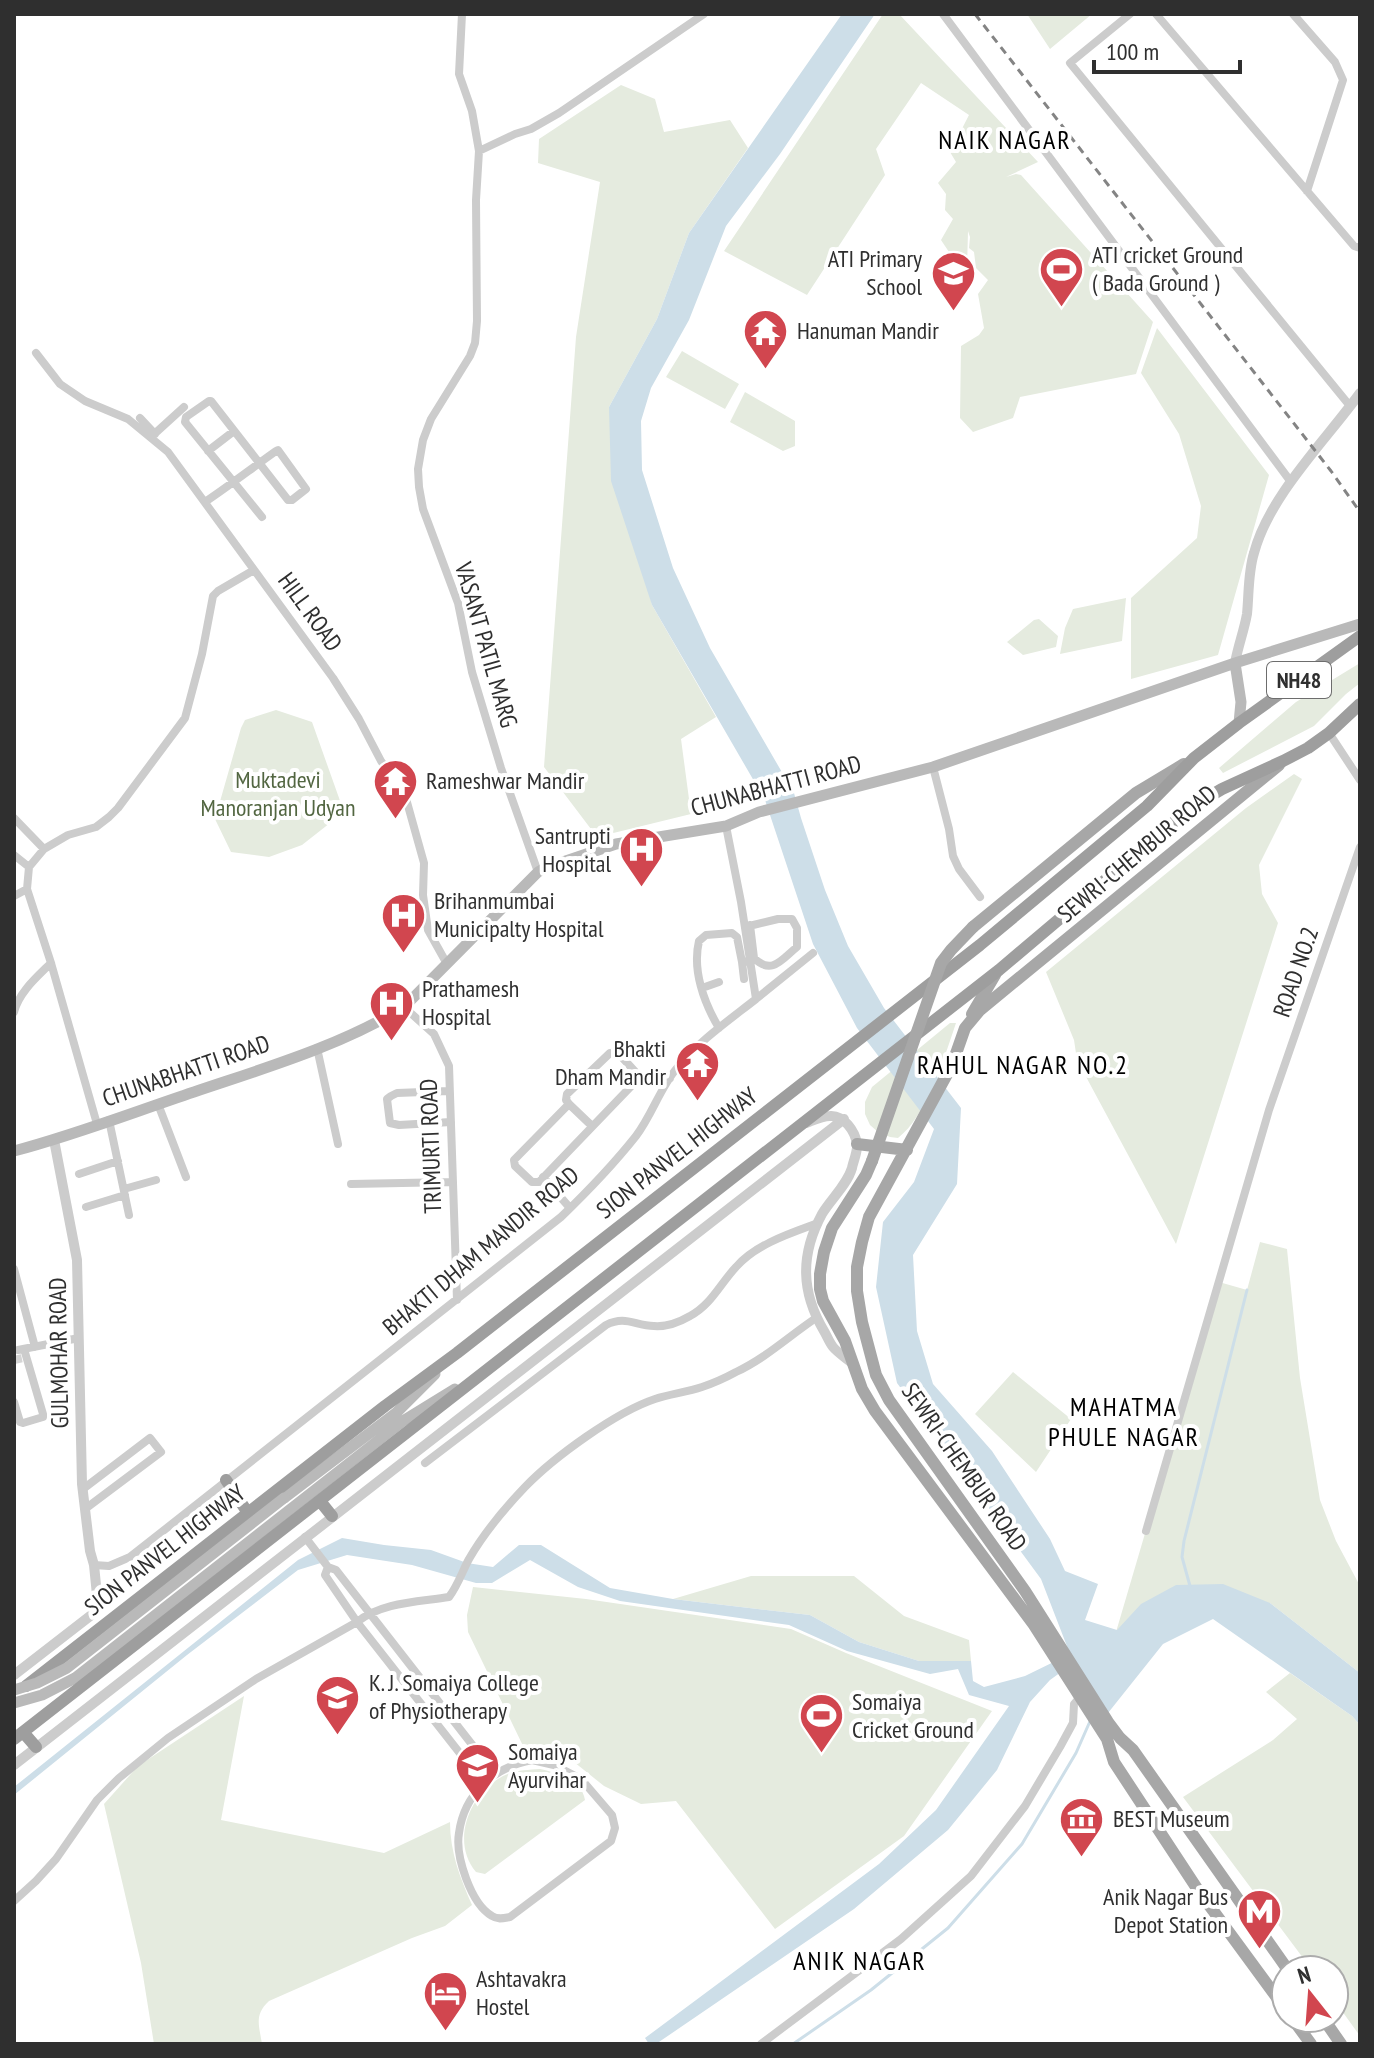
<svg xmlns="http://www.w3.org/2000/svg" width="1374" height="2058" font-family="'PT Sans Narrow',sans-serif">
<rect width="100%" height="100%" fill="#fff"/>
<path fill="#e5ebdf" d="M883 14H899L1038 162 1006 177 1016 174 1021 175 1153 322 1136 374 1020 397 1013 418 973 432 960 418 961 346 979 335 984 328 978 294 988 280 976 268 974 252 969 248 970 237 968 231 967 270 951 255 941 240 953 219 945 210 946 194 938 183 956 162 950 152 969 115 921 83 876 149 885 175 807 295 724 251Z
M1027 14H1092L1050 49Z
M621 85 655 99 664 132 730 120 748 148 689 233 657 319 609 407 652 605 716 717 681 739 691 814 597 837 544 767 576 337 600 182 538 163 539 139Z
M1157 328 1269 475 1218 655 1131 679V598L1197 538 1201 506 1179 434 1141 373Z
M682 351 739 384 725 409 666 377Z
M745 392 795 421V446L783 451 730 422Z
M1126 598 1122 641 1060 654 1065 628 1073 609Z
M1039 619 1058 636 1056 647 1023 655 1007 642 1034 620Z
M1360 663V683L1346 694 1314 726 1223 773 1219 768 1296 702Z
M276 710 312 722 344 812 302 845 269 857 231 852 215 819 241 728 245 720Z
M1294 774 1302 779 1259 865 1262 894 1278 923 1176 1244 1077 1060 1074 1040 1046 972 1246 808Z
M950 1023H956C945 1056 926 1117 898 1138L890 1137 878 1132 870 1125 865 1114V1102L872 1087Z
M1260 1242 1287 1249 1300 1378 1320 1500 1336 1541 1360 1586V1673L1270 1603 1116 1632 1219 1282 1247 1290Z
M1013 1372 1071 1419 1036 1472 975 1414Z
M751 1576H854L904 1616 969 1640 971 1661H919L859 1642 810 1615 673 1599Z
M473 1587 586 1599 791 1629 846 1653 992 1711 904 1836 775 1929 676 1801 641 1804 604 1786 569 1758 525 1750 468 1632 467 1615Z
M1290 1673 1352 1716 1360 1725V2036L1334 2000V1970H1312L1183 1797 1273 1740 1297 1719 1266 1692Z
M244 1696 221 1820 384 1853 450 1822C450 1852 460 1878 472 1905L445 1926 412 1938 269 2001C254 2015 259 2025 262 2044H154L141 1963 104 1804 138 1766Z
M540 1769C557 1773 582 1780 585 1800L485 1874 476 1872C450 1841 470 1793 503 1776 515 1770 527 1770 540 1769Z"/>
<path fill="#cddee8" d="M842 14H875L780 154 726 226 689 320 651 388 641 421 642 470 673 568 710 648 794 793 801 818 825 890 848 946 884 1008 961 1108 957 1184 913 1255 917 1331 933 1384 992 1451 1050 1539 1065 1571 1098 1584 1085 1620 1117 1630 1141 1604 1176 1585 1223 1584 1270 1603 1360 1673V1725L1352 1716 1213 1619 1163 1644 1108 1713 1075 1662 1050 1680 1030 1702 997 1770 948 1830 854 1909 656 2044H649L645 2038 879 1864 936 1810 1009 1706 969 1695 958 1669 930 1674 847 1651 789 1625 620 1601 578 1587 530 1560 492 1583H476L412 1565 347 1555 298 1570 187 1655 14 1795V1787L298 1560 342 1538 384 1545 431 1550 467 1563 493 1567 519 1545H541L610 1588 673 1599 810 1615 859 1642 919 1661H971L973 1681 984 1687 1025 1676 1070 1654 1041 1579 897 1383 876 1287 883 1222 914 1182 934 1129 857 1028 813 944 765 800 652 605 611 481 609 407 657 319 689 233Z"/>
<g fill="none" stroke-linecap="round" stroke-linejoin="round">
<path stroke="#cddee8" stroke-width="3" d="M1190 1586 1182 1557 1184 1541 1247 1290
M793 2044 871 1990 948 1928 1022 1844 1076 1753 1091 1719"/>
<path stroke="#d5d5d5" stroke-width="8" stroke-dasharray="8 4" stroke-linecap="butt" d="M14 1360 23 1358"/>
<path stroke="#ccc" stroke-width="8" d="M462 14 459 74 472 111 479 151 476 200 477 321 475 343 470 356 431 419 423 440 418 469 419 487 423 509 458 603 472 672 501 768 538 872
M943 14 1291 482
M1130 14 1070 63 1350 406
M1156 14 1354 246 1360 248
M1293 14 1335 62 1343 80 1307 191
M479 151 515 134 531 129 559 113 704 14
M36 353 60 384 85 401 128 419 168 452 333 678 359 719 381 761 405 795 424 863 423 895 428 930 447 964
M140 418 155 434
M151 437 184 407
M208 451 234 431
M205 502C229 486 252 468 276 451L278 450 306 489 292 500H288L211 401H209L186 417 185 422 262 517
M1329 733 1360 780
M933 767 949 829 953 856 959 869 980 897
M14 818 44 849
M14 855 29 867
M14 896 27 889
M745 927 778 919H792L797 928V947C782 959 772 976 754 958L750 925
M742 962 744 979
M702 988 719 982
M756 999 813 953
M404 1007 434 1034 449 1066 457 1300
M14 1012C19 992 37 977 51 963
M719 1028C704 1003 692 970 699 941L706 935 732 933 737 937 742 962 750 961
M317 1048 338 1144
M640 1077 539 1182H532L515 1166 514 1160 569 1104 566 1100 567 1094 610 1053 619 1054 640 1077 670 1078
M449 1091 397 1093 391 1096 387 1099 390 1123 399 1125 451 1122
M158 1104 186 1177
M569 1104 592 1126
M109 1120 129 1215
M97 1124 51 963 27 889 29 867 44 849 68 835 96 827 109 817 118 808 185 718 202 654 213 596 218 591 254 570
M79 1174 118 1161
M543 1177 570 1208
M351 1184 453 1182
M124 1189 156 1180
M86 1207 125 1195
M14 1269 35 1347
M18 1350 79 1338
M14 1402 20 1422 23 1423 43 1417V1414L24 1349
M425 1463 606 1325C626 1315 635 1326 654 1326 667 1327 678 1323 690 1316 711 1305 720 1284 736 1267 756 1244 791 1233 818 1223
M83 1489 150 1438 161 1452 85 1509
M1146 1531 1269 1110 1360 847
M305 1537 328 1567 336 1570 495 1774
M94 1565 109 1566 130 1557 561 1217C587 1192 613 1165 636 1136 652 1115 660 1088 677 1068 699 1041 728 1021 756 999L741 902 726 826
M328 1567 325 1575 357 1622 484 1784
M532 1760 554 1765 581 1779 612 1815 615 1828 611 1841 510 1917C504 1918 498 1920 492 1916 471 1904 455 1856 459 1833 464 1794 494 1767 532 1760Z
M14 1901 36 1881 56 1859 97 1800 119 1778 168 1738 256 1679 357 1622C382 1602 419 1602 449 1597 458 1585 462 1572 469 1559 484 1533 504 1509 525 1487 554 1457 616 1412 655 1399 671 1394 687 1392 702 1387 714 1383 725 1378 736 1372 766 1358 789 1336 816 1318
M761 2044 901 1939 971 1876 1025 1806 1060 1747 1073 1723 1074 1704 1080 1697"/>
<path stroke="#ccc" stroke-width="10" d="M1235 663C1238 646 1244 631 1247 614 1249 594 1248 572 1254 553 1269 496 1326 440 1360 393
M806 1123C814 1120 822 1116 830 1116 844 1115 855 1131 857 1144 858 1151 853 1162 852 1168 847 1185 831 1199 822 1214 800 1255 801 1292 824 1331 827 1336 829 1342 833 1347 838 1353 846 1358 852 1363
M14 1675 94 1613 97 1595 94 1565 90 1551 82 1484 77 1260 54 1140
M14 1765 844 1119"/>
<path stroke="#b9b9b9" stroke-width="11" d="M1235 663 1241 702 1239 723
M14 1151C75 1135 134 1112 194 1092 265 1068 340 1046 404 1007L538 872 545 868 616 844 726 826 759 812 933 767 1235 663 1360 624
M284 1498 396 1413 435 1374
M14 1703 42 1695 75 1678 403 1421 455 1389"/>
<path stroke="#a7a7a7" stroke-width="12" d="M1279 765 980 1010 965 1028 952 1065 869 1217 862 1242 857 1267V1291L862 1322 876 1375 889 1400 1025 1591 1108 1722 1120 1738 1133 1750 1288 1970
M973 927 1136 793 1184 764
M972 1014 995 975
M857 1144 907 1150
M872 1161 866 1175 832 1228 824 1252 820 1274V1289L823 1301 845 1341 862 1389 875 1411 1034 1625 1107 1739 1114 1762 1198 1890 1286 2010
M1292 2018 1311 2044
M1323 2018 1341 2044"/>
<path stroke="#9e9e9e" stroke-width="12" d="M226 1480 248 1513
M320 1501 332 1516
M26 1686 385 1406 457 1353 980 945 1147 806 1194 758 1239 723 1360 636
M23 1732 36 1747
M14 1739 999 970 1193 806 1222 789 1283 761 1308 748 1329 733 1360 704"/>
<path stroke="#848484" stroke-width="3" stroke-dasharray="8 6" stroke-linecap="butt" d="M975 14 1331 471 1360 512"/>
<path stroke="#b9b9b9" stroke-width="11" d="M14 1690 37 1683 67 1668 284 1498"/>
<path stroke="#a7a7a7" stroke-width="12" d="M872 1161 941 963 951 950 973 927"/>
</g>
<defs>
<symbol id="stadium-pin" viewBox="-11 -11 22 30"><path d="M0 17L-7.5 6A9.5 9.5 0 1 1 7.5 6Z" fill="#d1464f" stroke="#fff"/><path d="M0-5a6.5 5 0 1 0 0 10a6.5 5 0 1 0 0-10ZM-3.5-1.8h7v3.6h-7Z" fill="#fff"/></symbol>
<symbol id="school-pin" viewBox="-11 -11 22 30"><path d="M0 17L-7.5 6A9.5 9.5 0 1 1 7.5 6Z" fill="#d1464f" stroke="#fff"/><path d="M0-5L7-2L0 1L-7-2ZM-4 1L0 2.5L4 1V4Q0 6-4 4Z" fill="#fff"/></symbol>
<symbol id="temple-pin" viewBox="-11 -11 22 30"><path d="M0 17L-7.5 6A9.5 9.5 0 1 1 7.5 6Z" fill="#d1464f" stroke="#fff"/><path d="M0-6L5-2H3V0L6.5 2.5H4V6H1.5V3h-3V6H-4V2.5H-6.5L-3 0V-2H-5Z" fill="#fff"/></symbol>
<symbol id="hospital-pin" viewBox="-11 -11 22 30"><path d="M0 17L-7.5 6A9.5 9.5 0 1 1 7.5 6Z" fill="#d1464f" stroke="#fff"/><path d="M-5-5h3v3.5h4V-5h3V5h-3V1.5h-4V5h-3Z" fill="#fff"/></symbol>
<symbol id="university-pin" viewBox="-11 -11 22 30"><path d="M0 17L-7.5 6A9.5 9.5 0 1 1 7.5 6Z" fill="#d1464f" stroke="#fff"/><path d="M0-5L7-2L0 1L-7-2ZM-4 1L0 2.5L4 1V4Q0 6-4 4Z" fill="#fff"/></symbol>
<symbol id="museum-pin" viewBox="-11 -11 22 30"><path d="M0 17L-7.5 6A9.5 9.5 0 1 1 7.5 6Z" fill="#d1464f" stroke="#fff"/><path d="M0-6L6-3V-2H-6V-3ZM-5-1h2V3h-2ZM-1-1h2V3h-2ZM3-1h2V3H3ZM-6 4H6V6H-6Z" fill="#fff"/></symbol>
<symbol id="metro-pin" viewBox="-11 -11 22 30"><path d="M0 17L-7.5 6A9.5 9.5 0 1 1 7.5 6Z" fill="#d1464f" stroke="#fff"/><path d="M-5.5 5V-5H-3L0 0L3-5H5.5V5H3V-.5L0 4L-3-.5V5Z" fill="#fff"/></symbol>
<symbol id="hotel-pin" viewBox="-11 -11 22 30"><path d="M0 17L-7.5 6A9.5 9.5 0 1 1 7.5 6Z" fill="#d1464f" stroke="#fff"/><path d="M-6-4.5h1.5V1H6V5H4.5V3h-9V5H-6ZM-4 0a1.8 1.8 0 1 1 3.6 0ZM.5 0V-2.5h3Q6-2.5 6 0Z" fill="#fff"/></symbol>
</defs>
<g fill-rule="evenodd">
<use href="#stadium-pin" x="1036" y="244" width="51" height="69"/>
<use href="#school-pin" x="928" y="248" width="51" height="69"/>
<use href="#temple-pin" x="740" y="306" width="51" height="69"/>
<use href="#temple-pin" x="370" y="756" width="51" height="69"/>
<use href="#hospital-pin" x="616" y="824" width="51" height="69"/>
<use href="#hospital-pin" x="378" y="890" width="51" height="69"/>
<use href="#hospital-pin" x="366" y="978" width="51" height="69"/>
<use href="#temple-pin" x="672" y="1038" width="51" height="69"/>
<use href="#university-pin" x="312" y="1672" width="51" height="69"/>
<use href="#stadium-pin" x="796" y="1690" width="51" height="69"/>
<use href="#university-pin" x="452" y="1740" width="51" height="69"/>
<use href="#museum-pin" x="1056" y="1794" width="51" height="69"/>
<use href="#metro-pin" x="1234" y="1886" width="51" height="69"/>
<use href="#hotel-pin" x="420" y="1968" width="51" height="69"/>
</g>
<g text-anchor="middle" stroke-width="8" stroke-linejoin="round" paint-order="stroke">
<rect fill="#fff" stroke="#6d6d6d" stroke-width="2" x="1267" y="662" width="64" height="36" rx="6"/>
<g font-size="22" font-weight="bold" fill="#2f2f2f">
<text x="1299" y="688">NH48</text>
</g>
<g font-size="24" fill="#2f2f2f" stroke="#fff" text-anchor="start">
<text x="1092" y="263">ATI cricket Ground<tspan x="1092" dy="28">( Bada Ground )</tspan></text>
<text x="922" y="267" text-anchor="end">ATI Primary<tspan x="922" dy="28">School</tspan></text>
<text x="797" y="339">Hanuman Mandir</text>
<text x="426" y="789">Rameshwar Mandir</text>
<text x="611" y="844" text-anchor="end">Santrupti<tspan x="611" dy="28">Hospital</tspan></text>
<text x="434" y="909">Brihanmumbai<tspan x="434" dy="28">Municipalty Hospital</tspan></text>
<text x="422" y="997">Prathamesh<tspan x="422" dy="28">Hospital</tspan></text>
<text x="666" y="1057" text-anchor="end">Bhakti<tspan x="666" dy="28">Dham Mandir</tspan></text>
<text x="369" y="1691">K. J. Somaiya College<tspan x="369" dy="28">of Physiotherapy</tspan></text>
<text x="852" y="1710">Somaiya<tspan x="852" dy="28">Cricket Ground</tspan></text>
<text x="508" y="1760">Somaiya<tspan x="508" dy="28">Ayurvihar</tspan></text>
<text x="1113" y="1827">BEST Museum</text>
<text x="1228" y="1905" text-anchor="end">Anik Nagar Bus<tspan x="1228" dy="28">Depot Station</tspan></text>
<text x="476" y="1987">Ashtavakra<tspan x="476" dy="28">Hostel</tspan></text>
</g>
<g font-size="24" fill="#2f2f2f" stroke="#fff">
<text transform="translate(310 612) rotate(54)" y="8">HILL ROAD</text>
<text transform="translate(486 645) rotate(74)" y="8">VASANT PATIL MARG</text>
<text transform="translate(776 786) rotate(-15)" y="8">CHUNABHATTI ROAD</text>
<text transform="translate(1137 854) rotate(-40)" y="8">SEWRI-CHEMBUR ROAD</text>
<text transform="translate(1296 972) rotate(-71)" y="8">ROAD NO.2</text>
<text transform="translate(186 1071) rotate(-19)" y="8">CHUNABHATTI ROAD</text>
<text transform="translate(431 1146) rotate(-92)" y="8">TRIMURTI ROAD</text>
<text transform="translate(677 1153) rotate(-38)" y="8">SION PANVEL HIGHWAY</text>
<text transform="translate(481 1251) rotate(-40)" y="8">BHAKTI DHAM MANDIR ROAD</text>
<text transform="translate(59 1353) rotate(-91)" y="8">GULMOHAR ROAD</text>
<text transform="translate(964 1467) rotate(55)" y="8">SEWRI-CHEMBUR ROAD</text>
<text transform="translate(165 1550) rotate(-38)" y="8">SION PANVEL HIGHWAY</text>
</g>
<g font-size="24" fill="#526641" stroke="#fff">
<text x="278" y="788">Muktadevi<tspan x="278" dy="28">Manoranjan Udyan</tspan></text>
</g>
<g font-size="26" letter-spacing="2" fill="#000" stroke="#fff">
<text x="1005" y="149">NAIK NAGAR</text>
<text x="1023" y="1074">RAHUL NAGAR NO.2</text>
<text x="1124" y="1416">MAHATMA<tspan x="1124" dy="30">PHULE NAGAR</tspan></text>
<text x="860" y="1970">ANIK NAGAR</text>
</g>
</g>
<rect width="1374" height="2058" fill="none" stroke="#2f2f2f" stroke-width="32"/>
<g transform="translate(1310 1994) rotate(343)"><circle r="38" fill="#ffffff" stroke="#acacac" stroke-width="2"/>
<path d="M0-6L14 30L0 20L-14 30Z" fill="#d1464f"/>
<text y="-12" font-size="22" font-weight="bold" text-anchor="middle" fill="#2f2f2f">N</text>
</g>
<path d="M1094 60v12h146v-12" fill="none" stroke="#2f2f2f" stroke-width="4"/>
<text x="1106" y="60" font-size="24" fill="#2f2f2f" stroke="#ffffff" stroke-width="6" paint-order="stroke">100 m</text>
</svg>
